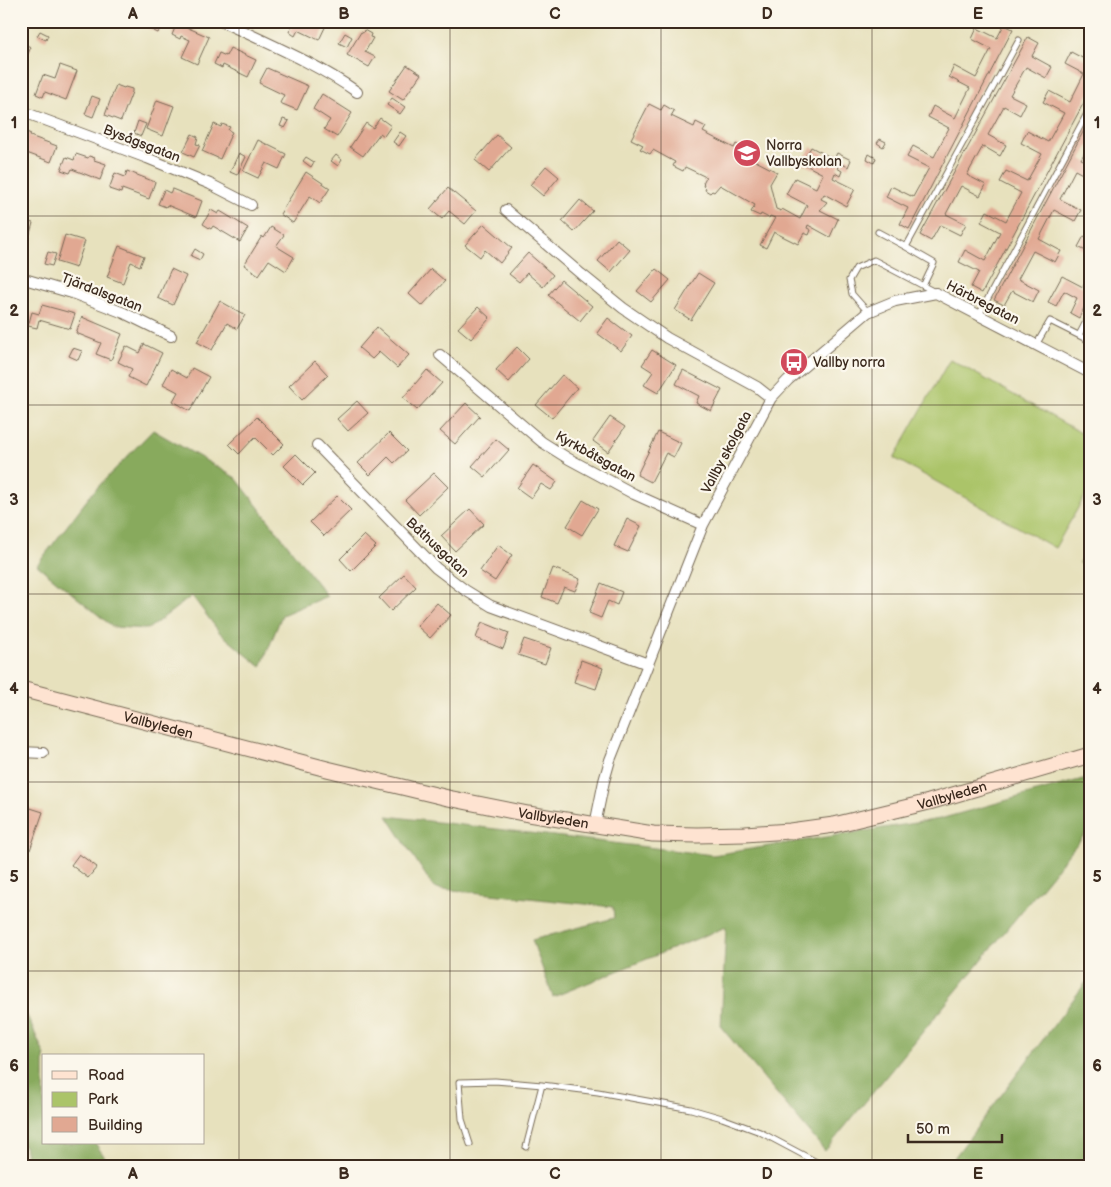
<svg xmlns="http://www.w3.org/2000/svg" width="1111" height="1187" font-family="'Balsamiq Sans',sans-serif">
<rect width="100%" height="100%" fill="#fbf7ec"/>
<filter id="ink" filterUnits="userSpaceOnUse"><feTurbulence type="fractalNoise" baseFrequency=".02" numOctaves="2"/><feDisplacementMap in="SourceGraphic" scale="10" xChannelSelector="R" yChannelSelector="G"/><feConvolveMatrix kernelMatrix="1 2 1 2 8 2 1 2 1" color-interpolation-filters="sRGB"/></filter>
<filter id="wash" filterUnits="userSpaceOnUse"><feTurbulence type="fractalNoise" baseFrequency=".0096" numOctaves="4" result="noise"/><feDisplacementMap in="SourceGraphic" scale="20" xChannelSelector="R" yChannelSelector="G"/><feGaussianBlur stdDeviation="1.12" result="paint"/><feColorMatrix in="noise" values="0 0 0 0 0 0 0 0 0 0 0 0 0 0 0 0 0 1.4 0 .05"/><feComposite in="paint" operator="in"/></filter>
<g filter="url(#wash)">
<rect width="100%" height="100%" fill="#e7e1bd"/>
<path fill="#abc469" stroke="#737744" d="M950 359 1090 438V487L1055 548 894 458Z
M1090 543V569L1079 563Z"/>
<path fill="#88aa5d" stroke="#626a3e" d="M153 430 236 478 327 596 282 615 261 667 220 633 192 596 148 629 113 627 37 565 93 492Z
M1090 777V828L825 1151 721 1027 726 927 553 997 532 940 614 918 613 907 434 888 387 816 713 855 940 819Z
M1090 977V1166H948Z
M21 1002 45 1056H44V1143H95L111 1166H30L21 1137Z"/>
<g id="blocks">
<path fill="#e1a892" d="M119 21H132L129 26Z
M133 21H164L158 33Z
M294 21H328L319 40 298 30 295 36 289 32Z
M177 23 209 37 197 64 182 57 190 40 181 36 180 39 172 35Z
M1004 25 1013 29 909 229 900 224 908 208 886 197 891 186 913 197 929 168 907 157 913 146 934 157 949 128 928 117 933 106 955 118 970 88 949 77 954 66 976 78 991 49 972 39 977 28 997 38Z
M364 30 371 34 370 37 373 38 365 52 375 57 369 67 347 55 361 32 363 33Z
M40 31 48 35 46 40 37 36Z
M345 33 352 37 347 47 339 43Z
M1028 37 1039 43 1032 56 1052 67 1046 78 1026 67 1010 95 1026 103 1020 115 1004 106 988 135 1006 145 1000 156 983 146 967 175 986 185 980 196 961 186 946 214 966 224 960 235 940 225 931 241 920 235Z
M21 43 31 47 25 60 21 58Z
M230 48 256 60 248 77 223 65 222 68 214 64 219 53 226 56Z
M1071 52 1090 62V91L982 293 971 287 979 272 959 262 965 250 985 261 1000 232 981 222 987 211 1006 221 1021 193 1000 182 1006 171 1027 181 1042 154 1021 143 1027 131 1048 142 1064 113 1043 102 1049 91 1070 102 1084 74 1065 64Z
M60 65 77 71 66 100 45 92 43 97 36 94 43 75 55 79Z
M407 65 421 74 403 100 389 91Z
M267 68 308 86 297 110 280 103 284 95 259 83Z
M116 85 124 88 125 87 132 89V92L121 121 105 115Z
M322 94 352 113 337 137 324 129 330 120 313 109Z
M92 96 100 99 93 117 85 114Z
M392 98 405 107 400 114 387 105Z
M157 100 174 106 163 136 146 129Z
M649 104 661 110 664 105 674 111 671 116 694 127 696 122 706 127 703 132 734 148 736 144 742 147 740 151 747 155 746 156 777 172 770 184 776 209 781 211 782 209 800 219 807 205 786 194 795 178 816 188 823 174 802 163 811 147 834 159 837 153 851 160 848 167 840 163 837 168 842 171 840 176 835 173 833 178 855 189 846 206 824 194 821 199 827 202 820 210 838 219 830 237 808 225 807 228 811 230 809 235 804 233 798 244 774 232 766 248 760 245 775 218 770 216 769 218 761 214 760 216 751 212 755 205 720 185 714 192 712 191 710 193 705 190 706 188 703 186 704 184 703 183 706 177 685 167 683 171 673 166 675 162 653 150 650 154 640 149 643 145 631 139Z
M380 118 391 126 384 136 380 133 363 156 350 147 366 123 373 128Z
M283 119 289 121 285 128 280 126Z
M1090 119V143L1081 159 1090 163V178L1075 170 1060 199 1081 210 1075 221 1054 210 1039 239 1061 251 1055 262 1033 251 1018 279 1039 290 1033 302 1012 291 1004 305 994 300Z
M138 121 146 124 141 136 134 133Z
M214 124 221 127 222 124 230 127 228 130 232 132 220 159 202 151Z
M22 130 31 134 30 136 57 146 51 162 24 152 21 160Z
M400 132 406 136 399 146 393 142Z
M192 134 198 137 196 144 200 145 194 157 183 152Z
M497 135 511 147 489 172 475 160Z
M880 139 886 142 883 147 877 143Z
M258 140 286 154 279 169 266 163 258 178 243 171Z
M239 153 246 157 237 175 230 172Z
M76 154 88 158 89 156 95 158 94 160 106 164 100 180 72 169 70 173 61 170 66 157 74 160Z
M869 154 876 158 874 163 867 159Z
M336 155 342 160 338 166 331 161Z
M306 157 314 162 311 167 303 161Z
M546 166 559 177 543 196 530 185Z
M127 171 155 182 149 199 122 189 121 193 109 189 115 173 125 177Z
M306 172 330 188 320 203 310 196 293 223 280 214Z
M448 188 476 211 465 224 449 211 442 219 430 209Z
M172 189 202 201 196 217 167 205 166 207 158 204 164 190 170 193Z
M580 200 593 211 574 232 562 221Z
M211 210 218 214 220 211 248 228 240 242 213 226 211 229 203 224Z
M21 220 33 223 25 251 21 250Z
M484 224 512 248 500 263 485 250 480 257 465 245Z
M271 227 284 235 276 246 294 257 286 271 269 260 259 275 244 265 262 236 264 238Z
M65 235 85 241 76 268 57 262Z
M1084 236 1090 239V253L1078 247Z
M617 239 630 250 611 272 598 261Z
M119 246 144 256 140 266 131 262 123 283 107 277Z
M195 249 203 254 200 260 191 256Z
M48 252 56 254 52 266 44 264Z
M528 253 553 275 543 287 527 273 519 282 509 274Z
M171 269 186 276 173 305 158 298Z
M431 269 445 281 422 306 409 294Z
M656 269 670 280 651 302 637 291Z
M698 273 714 283 691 320 675 310Z
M1090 274V296L1079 318 1070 313 1077 298 1064 291 1056 306 1048 302 1062 276 1083 287Z
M561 280 592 306 580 321 548 295Z
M220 301 245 315 237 329 227 323 212 350 197 342Z
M42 305 75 314 70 329 39 320 37 328 28 326 32 312 39 314Z
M478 307 490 318 471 339 458 328Z
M82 317 122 334 111 360 96 354 101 343 76 333Z
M608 318 632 336 621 351 597 333Z
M377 327 409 355 397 368 379 352 372 359 359 348Z
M144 344 162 353 146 386 128 377 132 369 118 362 126 346 140 353Z
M517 347 529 359 509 382 496 370Z
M73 348 82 351 78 360 69 356Z
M652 350 676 365 658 393 644 385 653 372 642 365Z
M315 361 328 375 302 400 289 386Z
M192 368 209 377 190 411 173 401 178 392 163 384 171 369 187 378Z
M427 370 442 383 417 410 403 398Z
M683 370 722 390 711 411 696 403 699 396 676 384Z
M562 375 577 388 552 418 536 405Z
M357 401 368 413 348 431 337 419Z
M466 403 480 416 455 444 440 431Z
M257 417 284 444 273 455 255 437 239 454 229 444Z
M610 417 625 427 608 452 593 441Z
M658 432 681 443 674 457 666 453 651 482 637 475Z
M389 433 407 451 394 463 388 457 370 475 358 463Z
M496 439 509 450 485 477 472 466Z
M296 454 315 473 303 485 284 466Z
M533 465 557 482 551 490 541 484 531 498 517 488Z
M434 473 448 487 419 515 405 500Z
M337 496 351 510 324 536 310 522Z
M583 500 598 509 582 535 567 526Z
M470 509 484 524 455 551 441 536Z
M627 519 641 526 628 552 614 546Z
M364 535 376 546 351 571 340 559Z
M498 545 512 555 495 581 480 571Z
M553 568 580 579 575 591 564 587 557 603 542 597Z
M404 574 416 587 391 611 379 598Z
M601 583 622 592 617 605 608 601 601 618 589 613Z
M437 603 451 615 430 638 417 626Z
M482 622 509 633 503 649 476 638Z
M524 639 551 648 545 664 518 655Z
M581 660 603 668 596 689 574 682Z
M24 806 43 812 30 850 21 847V813Z
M21 854 27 856 22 872H21Z
M79 854 97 867 88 878 71 865Z"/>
</g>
</g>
<g filter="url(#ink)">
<use href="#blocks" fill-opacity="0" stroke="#776a56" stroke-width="1"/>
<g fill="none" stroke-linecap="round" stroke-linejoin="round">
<defs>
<path id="lane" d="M878 232 906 247
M923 286 934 263 906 247 1019 40
M868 312 852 294 849 280 856 268 874 260 933 291
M979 315 1090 108
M1079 335 1090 314
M1036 345 1050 321 1090 341
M470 1144 462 1119 459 1082 495 1081 542 1085 598 1092 691 1109 722 1118 760 1132 824 1166
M526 1147 542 1085"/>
<path id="street" d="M221 21C267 43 316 63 357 92
M21 111 147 158 210 184 251 205
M506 210 581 274 623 308 667 338 757 387 771 398
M21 278 72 293 124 313 171 336
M440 355 542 442 569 459 634 494 703 525
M317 445 436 568 465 590 491 606 648 664
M21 752 43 753
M595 825 604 781 610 760 703 525 771 398 788 380 868 312 895 301 936 293 1090 373"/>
<g id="secondary">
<path id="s1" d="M21 689 327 769 448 798 528 814 653 834 697 835 745 834 790 831 834 825 929 802 1090 755"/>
</g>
</defs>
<use href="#lane" stroke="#776a56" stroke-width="7"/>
<use href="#street" stroke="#776a56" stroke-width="12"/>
<use href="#secondary" stroke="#776a56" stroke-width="17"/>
<use href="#lane" stroke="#fff" stroke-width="5"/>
<use href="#street" stroke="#fff" stroke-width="10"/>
<use href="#secondary" stroke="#fee3d1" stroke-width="15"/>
</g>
</g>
<path fill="none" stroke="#3b2a1e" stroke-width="1" stroke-opacity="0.55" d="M239 21V1166M450 21V1166M661 21V1166M872 21V1166M21 216H1090M21 405H1090M21 594H1090M21 782H1090M21 971H1090"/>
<defs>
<symbol id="school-disc" viewBox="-11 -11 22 22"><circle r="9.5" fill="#d1495b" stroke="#fbf7ec"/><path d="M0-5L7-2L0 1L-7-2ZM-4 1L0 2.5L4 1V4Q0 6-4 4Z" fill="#fff"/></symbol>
<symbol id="bus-disc" viewBox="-11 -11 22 22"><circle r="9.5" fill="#d1495b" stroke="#fbf7ec"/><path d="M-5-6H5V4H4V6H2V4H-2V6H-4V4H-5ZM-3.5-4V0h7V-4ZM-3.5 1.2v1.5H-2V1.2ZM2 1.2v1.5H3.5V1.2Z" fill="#fff"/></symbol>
</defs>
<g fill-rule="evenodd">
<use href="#school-disc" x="731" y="137" width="32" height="32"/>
<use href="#bus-disc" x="778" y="346" width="32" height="32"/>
</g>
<g text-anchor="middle" stroke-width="4.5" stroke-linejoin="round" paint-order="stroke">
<g font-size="14" fill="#3b2a1e" stroke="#fbf7ec">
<text transform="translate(142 143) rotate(21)" y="5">Bysågsgatan</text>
<text transform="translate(102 292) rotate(21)" y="5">Tjärdalsgatan</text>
<text transform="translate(983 302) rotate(27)" y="5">Härbregatan</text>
<text transform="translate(726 452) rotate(-62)" y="5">Vallby skolgata</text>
<text transform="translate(596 456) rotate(29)" y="5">Kyrkbåtsgatan</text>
<text transform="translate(438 547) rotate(43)" y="5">Båthusgatan</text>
<text dy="5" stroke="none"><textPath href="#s1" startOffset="142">Vallbyleden</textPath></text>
<text dy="5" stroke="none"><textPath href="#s1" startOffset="952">Vallbyleden</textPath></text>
<text dy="5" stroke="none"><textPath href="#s1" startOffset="548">Vallbyleden</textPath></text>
</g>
<g font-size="14" fill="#3b2a1e" stroke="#fbf7ec" text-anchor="start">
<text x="766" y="150">Norra<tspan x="766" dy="16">Vallbyskolan</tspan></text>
<text x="813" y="367">Vallby norra</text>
</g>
</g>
<rect width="1111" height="1187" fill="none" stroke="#fbf7ec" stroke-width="55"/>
<rect x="42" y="1054" width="162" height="90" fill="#fbf7ec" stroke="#aea59a"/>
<rect x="52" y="1071" width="25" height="8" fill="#fee3d1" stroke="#aea59a"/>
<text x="88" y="1080" font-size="15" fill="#3b2a1e">Road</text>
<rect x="52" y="1092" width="25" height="15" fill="#abc469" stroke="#aea59a"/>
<text x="88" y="1104" font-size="15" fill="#3b2a1e">Park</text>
<rect x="52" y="1117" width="25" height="15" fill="#e1a892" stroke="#aea59a"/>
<text x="88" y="1130" font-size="15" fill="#3b2a1e">Building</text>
<path d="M908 1134v8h94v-8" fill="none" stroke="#3b2a1e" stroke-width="2.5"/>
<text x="916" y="1134" font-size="15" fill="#3b2a1e" stroke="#fbf7ec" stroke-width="4" paint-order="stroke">50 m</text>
<rect x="28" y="28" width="1056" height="1132" fill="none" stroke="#3b2a1e" stroke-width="2"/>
<g font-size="16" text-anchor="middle" font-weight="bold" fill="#3b2a1e">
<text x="133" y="19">A</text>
<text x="344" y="19">B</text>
<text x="555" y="19">C</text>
<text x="767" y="19">D</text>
<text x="978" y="19">E</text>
<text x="14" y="128">1</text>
<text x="1097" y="128">1</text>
<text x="14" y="316">2</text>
<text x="1097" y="316">2</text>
<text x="14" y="505">3</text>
<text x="1097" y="505">3</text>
<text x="14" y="694">4</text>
<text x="1097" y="694">4</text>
<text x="14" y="882">5</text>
<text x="1097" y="882">5</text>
<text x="14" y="1071">6</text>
<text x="1097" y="1071">6</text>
<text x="133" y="1179">A</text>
<text x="344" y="1179">B</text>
<text x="555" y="1179">C</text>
<text x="767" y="1179">D</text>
<text x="978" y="1179">E</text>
</g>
</svg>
